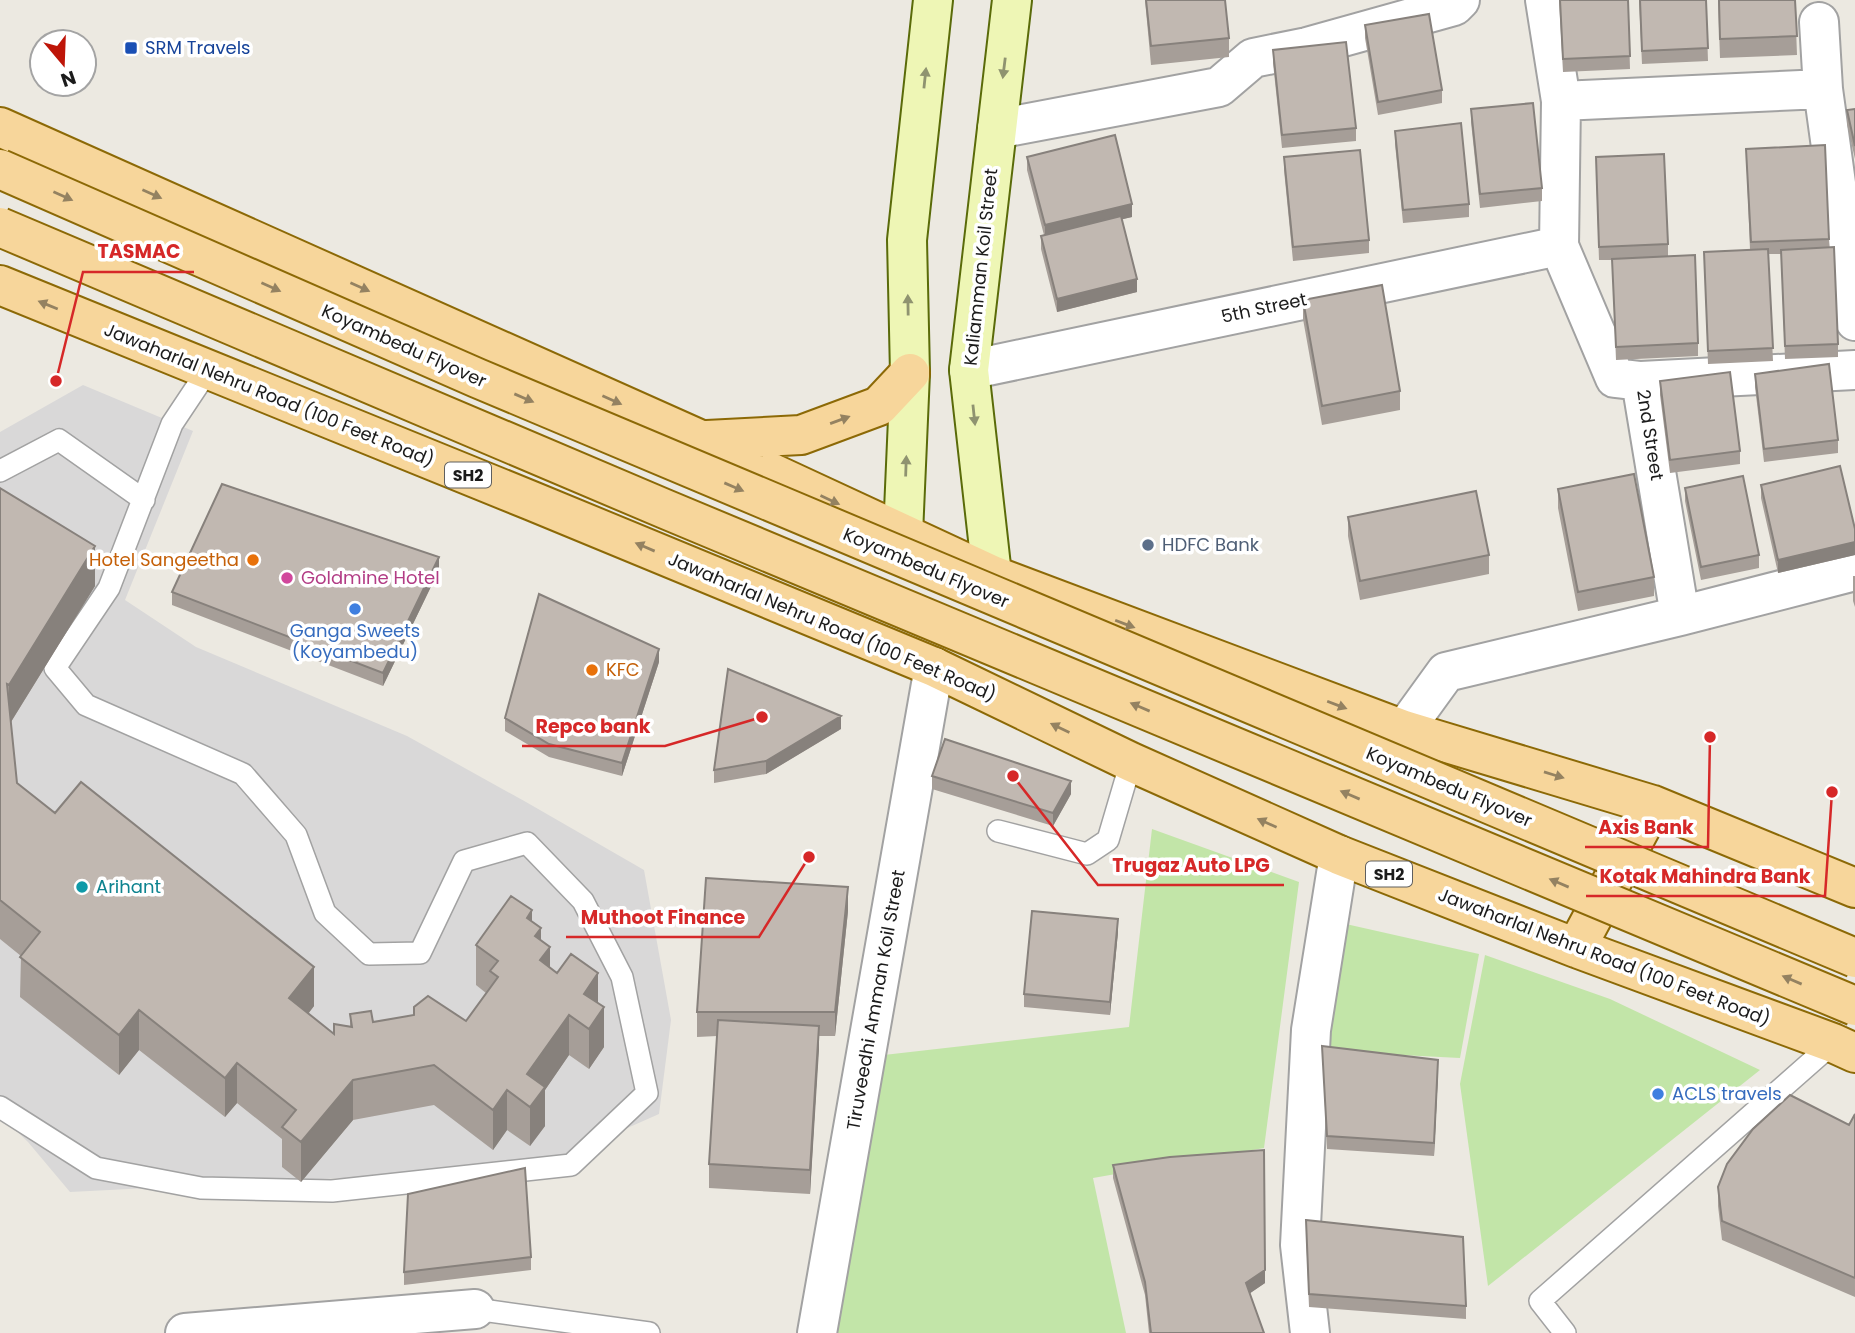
<svg xmlns="http://www.w3.org/2000/svg" width="1855" height="1333" font-family="Poppins,sans-serif">
<rect width="100%" height="100%" fill="#ece9e1"/>
<path fill="#d9d8d8" d="M83 385 193 431 125 600 196 647 407 736 526 802 644 870 671 1020 659 1114 537 1168 70 1192 28 1142 0 1115V432Z"/>
<path fill="#c2e5a8" d="M1152 829 1299 882 1264 1148 1093 1178 1126 1333H831L875 1056 1129 1027Z
M1337 922 1479 954 1460 1058 1322 1051Z
M1485 955 1610 999 1760 1070 1488 1286 1460 1084Z"/>
<g fill="none" stroke-linecap="round" stroke-linejoin="round">
<defs>
<path id="lane" d="M0 471 59 440 144 500
M998 831 1087 854 1108 840 1131 762
M0 1107 96 1168 201 1188 332 1191 571 1165 647 1093 622 977 583 901 527 843 464 861 420 953 369 954 325 913 296 835 243 774 86 705 55 668 109 588 172 424 208 370
M475 1309 649 1333
M1565 1333 1540 1301 1833 1043"/>
<path id="street" d="M1545 0 1561 101
M1819 22 1823 89 1855 321
M997 129 1219 87 1253 58 1307 47 1454 6 1460 0
M969 370 1559 246
M1641 381 1855 370
M1680 616 1641 381 1615 378 1559 246 1561 101 1823 89
M1404 730 1446 672 1680 616 1855 571
M185 1333 475 1309
M817 1333 934 667
M1310 1333 1300 1245 1311 1030 1339 855"/>
<path id="secondary" d="M903 534 910 373 907 240 933 0
M992 575 969 370 1012 0"/>
<path id="primary" d="M0 127 701 440 992 575 1404 730 1653 805 1855 888
M0 285 532 501 934 667 1131 762 1339 855 1576 948 1833 1043 1855 1053
M707 440 801 435 879 406 910 373
M1576 948 1653 805"/>
</defs>
<use href="#lane" stroke="#a2a2a2" stroke-width="24"/>
<use href="#street" stroke="#a2a2a2" stroke-width="42"/>
<use href="#secondary" stroke="#5a6b09" stroke-width="42"/>
<use href="#primary" stroke="#8c6906" stroke-width="42"/>
<use href="#lane" stroke="#fff" stroke-width="21"/>
<use href="#street" stroke="#fff" stroke-width="38"/>
<use href="#secondary" stroke="#eef6b5" stroke-width="38"/>
<use href="#primary" stroke="#f7d69b" stroke-width="38"/>
<defs>
<path id="primary-bridge" d="M0 169 477 378 1855 958
M0 227 665 509 1855 1006"/>
</defs>
<use href="#primary-bridge" stroke="#8c6906" stroke-width="42" stroke-linecap="butt"/>
<use href="#primary-bridge" stroke="#f7d69b" stroke-width="38"/>
</g>
<path fill="#a69e98" d="M1145 0H1225L1229 38V57L1151 65Z
M1559 0H1628L1630 69 1563 72Z
M1639 0H1706L1708 61 1642 64Z
M1718 0H1795L1797 55 1720 58Z
M1365 25 1442 90V103L1378 115 1365 38Z
M1273 50 1356 128V141L1282 148 1273 63Z
M1471 109 1542 188V201L1480 208 1471 122Z
M1855 109V159L1847 124V110Z
M1395 131 1469 204V217L1403 223 1395 144Z
M1746 149 1829 239 1838 344V357L1785 359 1781 254H1768L1773 361 1708 364 1704 252 1750 250Z
M1027 157 1132 217 1122 219 1137 292 1057 312 1041 249V236L1044 235 1027 170Z
M1284 157 1369 240V253L1293 261 1284 170Z
M1596 171 1668 244V256L1698 343V356L1616 360 1612 260H1599Z
M1303 300 1400 391V410L1322 425 1303 319Z
M1755 374 1838 440V453L1764 462 1755 387Z
M1660 381 1740 451V464L1670 473 1660 395Z
M1761 485 1855 529V555L1778 573 1761 498Z
M0 488 95 586 11 722 17 783 55 813 314 1006 308 1014 334 1034V1024L350 1026V1014L373 1022 414 1015V1007L466 1021 486 993 476 985V945L532 921 541 941 550 968 598 1004 604 1047 589 1069 569 1055 545 1090V1126L530 1146 507 1130 493 1150 434 1105 353 1120 301 1182 282 1167V1139L237 1103 225 1117 139 1050 119 1075 20 997 21 956 0 939Z
M1685 488 1759 555V568L1701 580 1685 501Z
M1558 489 1654 577V596L1578 611 1558 508Z
M1348 517 1489 555V574L1360 600 1348 536Z
M439 570 383 686 172 605V592Z
M1853 576H1855V607L1853 601Z
M659 662 622 776 549 757 505 731V718Z
M841 729 766 774 714 783V770Z
M932 776 1071 794 1053 826 932 789Z
M848 911 835 1036H819L810 1194 709 1188V1164L717 1036 697 1037V1012Z
M1118 932 1110 1015 1024 1007V994Z
M1322 1046 1438 1073 1434 1156 1327 1149Z
M1855 1114V1297L1722 1240 1718 1206V1187L1849 1125Z
M1113 1165 1265 1283 1250 1293 1264 1333H1149L1145 1295 1113 1178Z
M1306 1233 1466 1306V1319L1309 1307Z
M531 1257V1270L404 1285V1272Z"/>
<path fill="#87817c" d="M1132 204V217L1045 238V225Z
M1137 279V292L1057 312V299Z
M1855 542V555L1778 573V560Z
M95 546V586L9 725V685Z
M439 557V570L383 686V673Z
M659 649V662L622 776V763Z
M841 716V729L766 774V761Z
M1071 781V794L1053 826V813Z
M848 887V911L835 1036V1012Z
M532 910V950L527 918Z
M1118 919V932L1110 1015V1002Z
M541 928V959L550 947V987L535 976V936Z
M314 967V1006L289 1038V998Z
M598 973V1013L584 994Z
M604 1007V1047L589 1069V1029Z
M139 1010V1050L119 1075V1035Z
M569 1015V1055L545 1090V1126L530 1146V1107L527 1074Z
M819 1026V1050L810 1194V1170Z
M1438 1060V1073L1434 1156V1143Z
M237 1063V1103L225 1117V1078Z
M353 1080V1120L301 1182V1142Z
M507 1090V1130L493 1150V1110Z
M1265 1270V1283L1246 1296V1283Z"/>
<path fill="#c1b8b1" stroke="#87817c" stroke-width="2" d="M1146 0H1225L1229 38 1151 46Z
M1560 0H1628L1630 56 1563 59Z
M1640 0H1706L1708 48 1642 51Z
M1719 0H1795L1797 36 1720 39Z
M1429 14 1442 90 1378 102 1365 25Z
M1346 42 1356 128 1282 135 1273 50Z
M1533 103 1542 188 1480 194 1471 109Z
M1855 109V146L1847 110Z
M1461 123 1469 204 1403 210 1395 131Z
M1115 135 1132 204 1045 225 1027 157Z
M1825 145 1829 239 1751 242 1746 149Z
M1360 150 1369 240 1293 247 1284 157Z
M1664 154 1668 244 1599 247 1596 157Z
M1121 216 1137 279 1057 299 1041 236Z
M1834 247 1838 344 1785 346 1781 250Z
M1768 249 1773 348 1708 351 1704 252Z
M1695 255 1698 343 1616 347 1612 259Z
M1382 285 1400 391 1322 406 1303 300Z
M1829 364 1838 440 1764 449 1755 374Z
M1730 372 1740 451 1670 460 1660 381Z
M1840 466 1855 529V542L1778 560 1761 485Z
M1634 474 1654 577 1578 592 1558 489Z
M1743 476 1759 555 1701 567 1685 488Z
M222 484 439 557 383 673 172 592Z
M0 488 95 546 9 685 7 684 17 783 55 813 81 782 314 967 289 998 334 1034V1024L352 1027 350 1014 371 1011 373 1022 414 1015V1007L428 996 466 1021 498 977 490 971 498 961 476 945 511 896 532 910 527 918 541 928 535 936 550 947 540 960 557 973 571 954 598 973 584 994 604 1007 589 1029 569 1015 527 1074 545 1087 530 1107 507 1090 493 1110 434 1065 353 1080 301 1142 282 1127 296 1110 237 1063 225 1078 139 1010 119 1035 20 957 40 932 0 900Z
M1476 491 1489 555 1360 581 1348 517Z
M539 594 659 649 622 763 549 744 505 718Z
M728 669 841 716 766 761 714 770Z
M945 739 1071 781 1053 813 932 776Z
M706 878 848 887 835 1012H697Z
M1032 911 1118 919 1110 1002 1024 994Z
M718 1020 819 1026 810 1170 709 1164Z
M1322 1046 1438 1060 1434 1143 1327 1136Z
M1790 1095 1849 1125 1855 1114V1278L1722 1221 1718 1187 1727 1164 1753 1129Z
M1264 1150 1265 1270 1246 1283 1264 1333H1151L1145 1282 1113 1165 1170 1157Z
M525 1168 531 1257 404 1272 408 1194Z
M1306 1220 1463 1237 1466 1306 1309 1294Z"/>
<defs><path id="oneway-solid" d="M-6-.8H1V-3.2L6.5 0L1 3.2V.8H-6Z" transform="scale(1.75)"/></defs>
<g fill="#8f9370">
<use href="#oneway-solid" transform="translate(1004 68) rotate(97)"/>
<use href="#oneway-solid" transform="translate(925 78) rotate(-84)"/>
<use href="#oneway-solid" transform="translate(908 305) rotate(-91)"/>
<use href="#oneway-solid" transform="translate(974 415) rotate(84)"/>
<use href="#oneway-solid" transform="translate(906 466) rotate(-88)"/>
</g>
<g fill="#948261">
<use href="#oneway-solid" transform="translate(152 194) rotate(24)"/>
<use href="#oneway-solid" transform="translate(63 196) rotate(24)"/>
<use href="#oneway-solid" transform="translate(271 287) rotate(24)"/>
<use href="#oneway-solid" transform="translate(360 287) rotate(24)"/>
<use href="#oneway-solid" transform="translate(48 305) rotate(-158)"/>
<use href="#oneway-solid" transform="translate(524 398) rotate(23)"/>
<use href="#oneway-solid" transform="translate(612 400) rotate(24)"/>
<use href="#oneway-solid" transform="translate(840 420) rotate(-20)"/>
<use href="#oneway-solid" transform="translate(734 487) rotate(23)"/>
<use href="#oneway-solid" transform="translate(830 500) rotate(25)"/>
<use href="#oneway-solid" transform="translate(645 547) rotate(-157)"/>
<use href="#oneway-solid" transform="translate(1125 624) rotate(21)"/>
<use href="#oneway-solid" transform="translate(1337 705) rotate(21)"/>
<use href="#oneway-solid" transform="translate(1140 707) rotate(-157)"/>
<use href="#oneway-solid" transform="translate(1060 728) rotate(-154)"/>
<use href="#oneway-solid" transform="translate(1554 775) rotate(17)"/>
<use href="#oneway-solid" transform="translate(1350 795) rotate(-157)"/>
<use href="#oneway-solid" transform="translate(1267 823) rotate(-156)"/>
<use href="#oneway-solid" transform="translate(1559 883) rotate(-157)"/>
<use href="#oneway-solid" transform="translate(1792 980) rotate(-157)"/>
</g>
<rect fill="#1a4fb4" stroke="#fff" stroke-width="2.5" x="124" y="41" width="14" height="14" rx="3.5"/>
<circle fill="#5c6f8a" stroke="#fff" stroke-width="2.5" cx="1148" cy="545" r="7"/>
<g fill="#e8710a" stroke="#fff" stroke-width="2.5">
<circle cx="253" cy="560" r="7"/>
<circle cx="592" cy="670" r="7"/>
</g>
<circle fill="#d1479c" stroke="#fff" stroke-width="2.5" cx="287" cy="578" r="7"/>
<g fill="#3f7fe0" stroke="#fff" stroke-width="2.5">
<circle cx="355" cy="609" r="7"/>
<circle cx="1658" cy="1094" r="7"/>
</g>
<circle fill="#0f9aa8" stroke="#fff" stroke-width="2.5" cx="82" cy="887" r="7"/>
<g text-anchor="middle" stroke-width="7" stroke-linejoin="round" paint-order="stroke">
<g fill="#fff" stroke="#5f5f5f" stroke-width="2">
<rect x="445" y="462.5" width="46" height="25" rx="5"/>
<rect x="1366" y="861.5" width="46" height="25" rx="5"/>
</g>
<g font-size="16" font-weight="bold" fill="#1b1b1b">
<text x="468" y="481">SH2</text>
<text x="1389" y="880">SH2</text>
</g>
<g font-size="18" fill="#164399" stroke="#fff" text-anchor="start">
<text x="145" y="54">SRM Travels</text>
</g>
<g font-size="18" fill="#1b1b1b" stroke="#fff">
<text transform="translate(981 267) rotate(-84)" y="6">Kaliamman Koil Street</text>
<text transform="translate(1264 308) rotate(-12)" y="6">5th Street</text>
<text transform="translate(404 346) rotate(24)" y="6">Koyambedu Flyover</text>
<text transform="translate(269 395) rotate(22)" y="6">Jawaharlal Nehru Road (100 Feet Road)</text>
<text transform="translate(1650 435) rotate(81)" y="6">2nd Street</text>
<text transform="translate(926 568) rotate(23)" y="6">Koyambedu Flyover</text>
<text transform="translate(832 627) rotate(23)" y="6">Jawaharlal Nehru Road (100 Feet Road)</text>
<text transform="translate(1449 787) rotate(23)" y="6">Koyambedu Flyover</text>
<text transform="translate(1604 957) rotate(21)" y="6">Jawaharlal Nehru Road (100 Feet Road)</text>
<text transform="translate(876 1000) rotate(-80)" y="6">Tiruveedhi Amman Koil Street</text>
</g>
<g font-size="18" fill="#4e5e75" stroke="#fff" text-anchor="start">
<text x="1162" y="551">HDFC Bank</text>
</g>
<g font-size="18" fill="#c56008" stroke="#fff" text-anchor="end">
<text x="239" y="566">Hotel Sangeetha</text>
<text x="606" y="676" text-anchor="start">KFC</text>
</g>
<g font-size="18" fill="#b23c85" stroke="#fff" text-anchor="start">
<text x="301" y="584">Goldmine Hotel</text>
</g>
<g font-size="18" fill="#366cbe" stroke="#fff">
<text x="355" y="637">Ganga Sweets<tspan x="355" dy="21">(Koyambedu)</tspan></text>
<text x="1672" y="1100" text-anchor="start">ACLS travels</text>
</g>
<g font-size="18" fill="#0d838f" stroke="#fff" text-anchor="start">
<text x="96" y="893">Arihant</text>
</g>
</g>
<path fill="none" stroke="#d62828" stroke-width="2.5" d="M56 381L83 272H194M762 717L665 746H522M1710 737L1708 847H1585M1013 776L1098 885H1284M1832 792L1825 896H1586M809 857L759 937H566"/>
<g fill="#d62828" stroke="#fff" stroke-width="2.5">
<circle cx="56" cy="381" r="7"/>
<circle cx="762" cy="717" r="7"/>
<circle cx="1710" cy="737" r="7"/>
<circle cx="1013" cy="776" r="7"/>
<circle cx="1832" cy="792" r="7"/>
<circle cx="809" cy="857" r="7"/>
</g>
<g font-size="19" text-anchor="middle" font-weight="bold" fill="#d62828" stroke="#fff" stroke-width="7" stroke-linejoin="round" paint-order="stroke">
<text x="139" y="258">TASMAC</text>
<text x="593" y="733">Repco bank</text>
<text x="1646" y="834">Axis Bank</text>
<text x="1191" y="872">Trugaz Auto LPG</text>
<text x="1705" y="883">Kotak Mahindra Bank</text>
<text x="663" y="924">Muthoot Finance</text>
</g>
<g transform="translate(63 63) rotate(161)"><circle r="33" fill="#ffffff" stroke="#a4a4a4" stroke-width="2"/>
<path d="M0-5L12 26L0 18L-12 26Z" fill="#be1508"/>
<text y="-10" font-size="19" font-weight="bold" text-anchor="middle" fill="#1b1b1b">N</text>
</g>
</svg>
